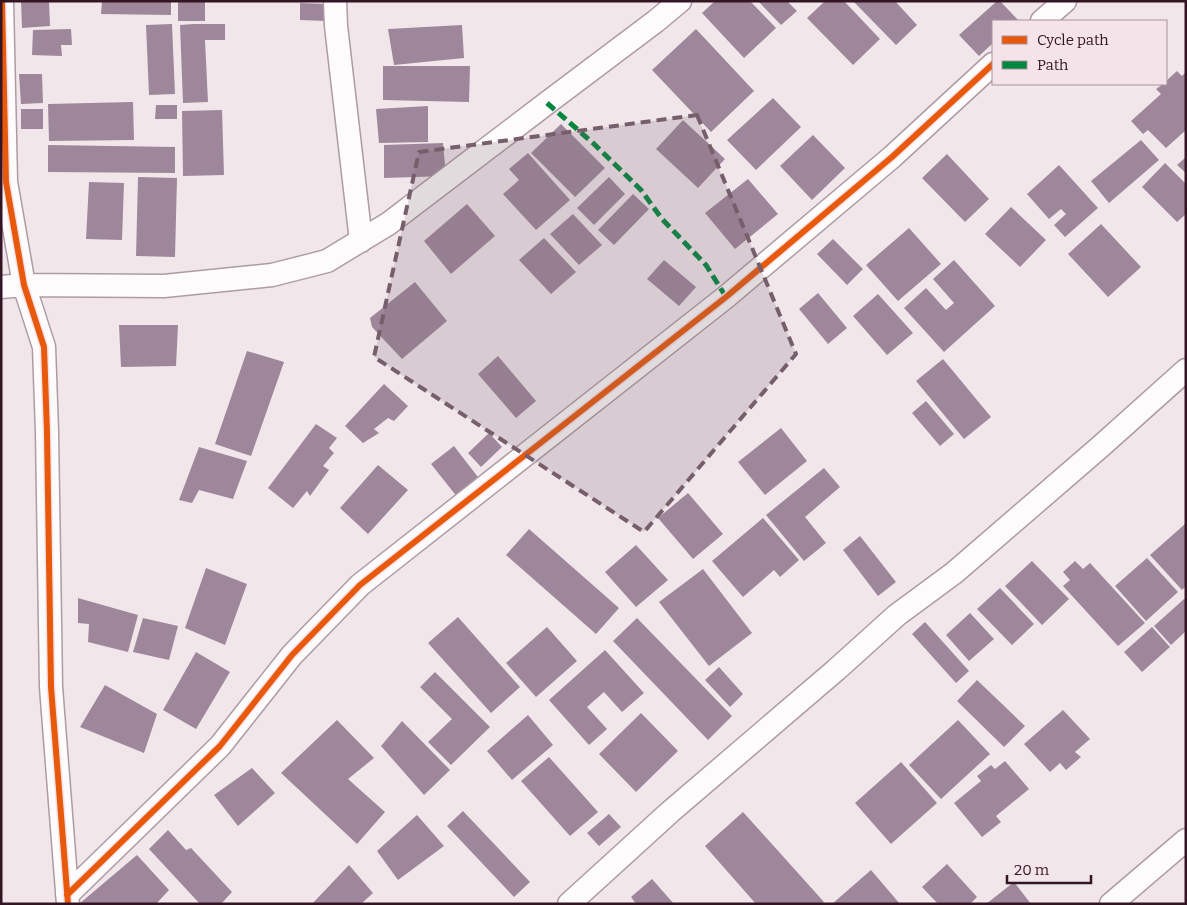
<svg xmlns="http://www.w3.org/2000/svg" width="1187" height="905" font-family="Bitter,serif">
<rect width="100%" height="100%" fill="#f1e7eb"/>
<path fill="#9e879a" d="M21 1H49L50 26 22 28Z
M102 1H171V15L101 14Z
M178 1H205V21H178Z
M715 1H750L776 28 744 58 702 13Z
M758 1H787L797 11 781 25Z
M825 1H844L880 39 853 65 807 18Z
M853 1H895L917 25 896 45Z
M997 1H1000L1019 21H993V43L979 56 959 35Z
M300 3 327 4V21L300 20Z
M172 24 175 94 149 95 146 25Z
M193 24H225V40H205L208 102 183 103 180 25Z
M462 25 464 58 394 65 388 29Z
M71 29 72 45H61L62 56 32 55 33 30Z
M696 29 754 91 711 132 652 70Z
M383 66H470L469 102 383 100Z
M1177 71 1182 76 1186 72V130L1166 148 1148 130 1143 134 1131 121 1161 94 1156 89 1163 84H1166V81Z
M19 74H42L43 103 21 104Z
M773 98 801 127 756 170 727 140Z
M133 102 134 140 49 141 48 104Z
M156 105H177V119H155Z
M428 106V142L379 143 376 109Z
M21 109H43V129H21Z
M222 110 224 175 183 176 182 111Z
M683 120 725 159 698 188 656 149Z
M561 124 605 168 575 197 531 153Z
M813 135 845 168 812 200 780 166Z
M1141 140 1159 160 1109 203 1091 181Z
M443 143 446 176 384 178V145Z
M48 145 175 147V173L48 172Z
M528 153 570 200 536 230 503 194 519 180 509 169Z
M947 154 989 199 965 222 922 178Z
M1186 157V173L1177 165Z
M1165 163 1186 184V214L1177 222 1142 187Z
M1059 165 1098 208 1065 237 1054 225 1066 214 1061 209 1049 219 1027 194Z
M138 177 177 178 175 257 136 256Z
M609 177 625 194 594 225 577 208Z
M748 179 778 214 735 249 705 213Z
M89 182 124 183 122 240 86 239Z
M633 194 649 209 614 245 598 230Z
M467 204 495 236 451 274 424 241Z
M1011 207 1046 240 1020 267 985 234Z
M573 214 602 245 579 265 550 234Z
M1101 224 1141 267 1108 297 1068 254Z
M909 228 941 264 898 301 866 265Z
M544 238 576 272 551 294 519 260Z
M833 239 863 269 847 285 817 254Z
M664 260 696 287 679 306 647 279Z
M954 260 995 306 944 352 904 308 926 288 946 310 954 303 933 279Z
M415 282 447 321 402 359 372 327 370 318Z
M818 293 847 328 828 344 799 309Z
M878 294 913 333 887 355 853 316Z
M119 325H178L176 366 121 367Z
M247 351 284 362 251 456 215 444Z
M498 356 536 401 516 418 478 374Z
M943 359 991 417 964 439 916 381Z
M384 384 408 406 394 421 388 418 374 429 379 433 363 443 345 426Z
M926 401 954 434 940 446 912 413Z
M316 424 337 438 329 448 334 453 323 466 329 470 310 496 307 491 293 508 268 488Z
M781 428 807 461 765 495 738 462Z
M489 433 502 447 481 467 468 453Z
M454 446 481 481 458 498 431 464Z
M199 447 247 461 233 499 199 490 192 503 179 500Z
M378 465 408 490 368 534 340 508Z
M824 468 840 487 805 517 826 543 804 561 766 515Z
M688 493 723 534 693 559 658 518Z
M763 518 799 560 780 577 774 570 743 597 712 561Z
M1185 524 1186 586 1182 590 1150 555Z
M529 529 619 608 596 634 506 555Z
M860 536 896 582 878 596 843 550Z
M636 545 668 580 636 607 605 572Z
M1147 558 1178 592 1146 621 1115 586Z
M1032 561 1069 599 1042 625 1005 586Z
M1075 561 1083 569 1090 563 1145 623 1118 646 1063 586 1070 580 1063 572Z
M206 568 247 584 225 645 185 628Z
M703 569 752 633 709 666 659 602Z
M1000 588 1034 624 1012 645 977 609Z
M78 598 138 615 128 652 88 642 89 624 78 623Z
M1184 599 1186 600V631L1171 645 1154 626Z
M970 613 994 639 969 661 946 635Z
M458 617 520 687 491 713 428 643Z
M143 618 178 626 169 660 133 652Z
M637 618 732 716 708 740 613 641Z
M925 622 969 671 956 683 912 634Z
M547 627 577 661 536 697 506 663Z
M1152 627 1170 647 1142 672 1124 652Z
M605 650 644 693 622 712 604 692 587 707 607 729 589 745 549 700Z
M196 652 230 672 196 729 163 710Z
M719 667 743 694 730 707 705 680Z
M435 672 490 727 451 765 428 742 452 719 420 687Z
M977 680 1025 726 1004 747 957 701Z
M105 685 157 714 144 753 80 727Z
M1063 710 1090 739 1075 752 1081 757 1066 770 1060 763 1050 772 1024 744Z
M641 713 678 751 636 792 599 754Z
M528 715 553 745 512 780 487 751Z
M337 720 374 758 348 779 385 812 357 844 281 773Z
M958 720 990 754 941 799 909 765Z
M402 721 450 770 424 795 381 746Z
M549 757 598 812 570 836 521 781Z
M1005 761 1029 789 996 816 1001 822 982 837 954 803 981 781 977 776 991 765 995 769Z
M901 762 937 803 891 844 855 803Z
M252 768 275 793 238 826 214 795Z
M463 811 530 882 514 897 447 826Z
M743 812 824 902 821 904H756L705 846Z
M609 814 621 827 599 846 587 833Z
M417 815 444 846 398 880 377 851Z
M168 830 186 850 191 848 232 892 221 904H200L149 849Z
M137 855 169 890 156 904H79Z
M947 864 977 897 970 904H938L922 887Z
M349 865 373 893 361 904H312Z
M871 870 900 904H832Z
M652 879 674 904H636L631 897Z
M1014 882 1031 904H986Z"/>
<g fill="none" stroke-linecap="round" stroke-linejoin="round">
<defs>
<path id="street" d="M2 1 6 182 24 285 44 347 47 432 51 687 68 904
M335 1 336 26 361 241
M1042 21 1065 1
M1 287 24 285 164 286 272 275 327 261 388 224 547 103 656 21 680 1
M67 895 220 746 292 655 360 585 726 297 892 157 993 64
M569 904 670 812 836 670 897 615 954 573 1100 447 1186 370
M1111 904 1186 840"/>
</defs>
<use href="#street" stroke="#ae9ba4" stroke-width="25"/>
<use href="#street" stroke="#fdfbfc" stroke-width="22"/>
<path stroke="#00873e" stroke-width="5" stroke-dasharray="10 5" stroke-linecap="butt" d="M547 103 593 143 641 190 662 219 706 265 726 297"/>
<defs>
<path id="cycleway" d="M2 1 6 182 24 285 44 347 47 432 51 687 68 904
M67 895 220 746 292 655 360 585 726 297 892 157 993 64"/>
</defs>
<use href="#cycleway" stroke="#f5e3ea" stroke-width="9"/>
<use href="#cycleway" stroke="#e8590c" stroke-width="6"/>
</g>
<path fill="#765e6a" fill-opacity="0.2" stroke="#765e6a" stroke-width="4" stroke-dasharray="10 6" stroke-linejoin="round" d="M697 115 796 354 644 532 374 357 419 152Z"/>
<rect width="1187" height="905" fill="none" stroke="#341524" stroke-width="5"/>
<rect x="992" y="20" width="175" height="65" fill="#f5e3ea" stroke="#a8919b"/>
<rect x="1002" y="36" width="25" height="8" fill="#e8590c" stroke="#a8919b"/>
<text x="1037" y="45" font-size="15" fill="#341524">Cycle path</text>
<rect x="1002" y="61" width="25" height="8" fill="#00873e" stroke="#a8919b"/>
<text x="1037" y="70" font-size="15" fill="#341524">Path</text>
<path d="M1007 875v8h84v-8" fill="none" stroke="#341524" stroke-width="2.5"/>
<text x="1014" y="875" font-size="15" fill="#341524" stroke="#f5e3ea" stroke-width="4" paint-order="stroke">20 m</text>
</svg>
